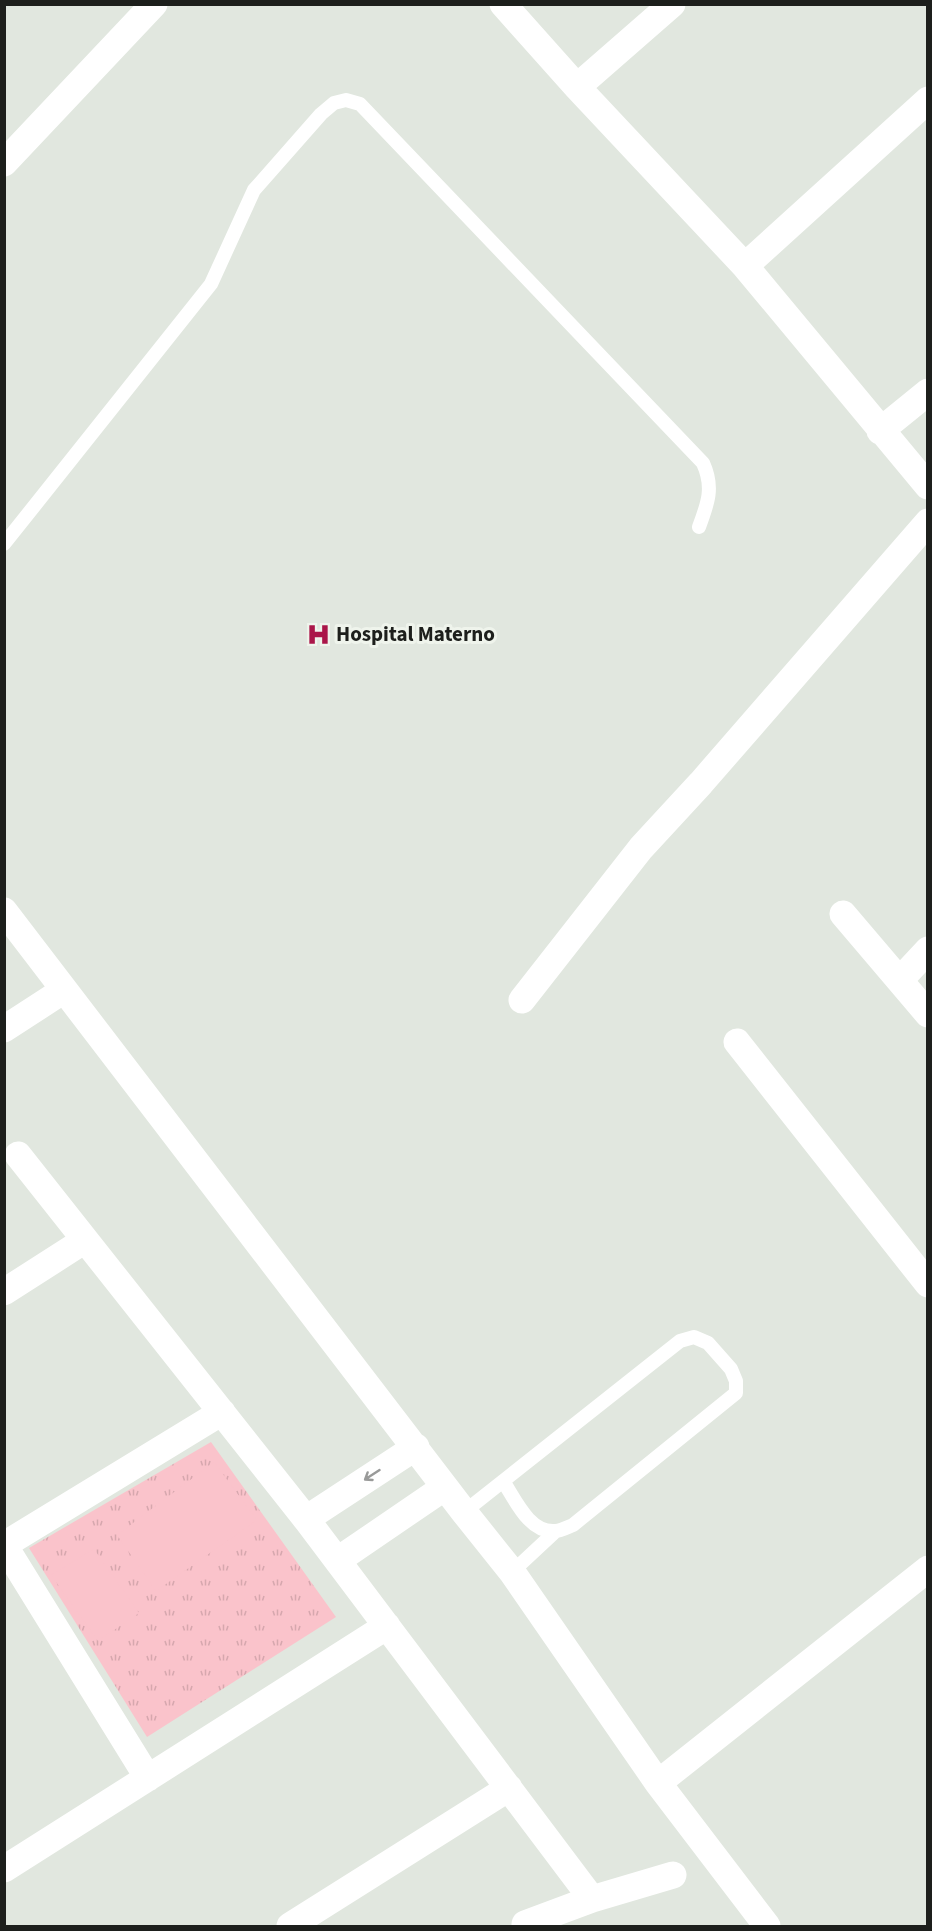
<svg xmlns="http://www.w3.org/2000/svg" width="932" height="1931" font-family="'Source Sans 3',sans-serif">
<defs>
<pattern id="park-tufts" width="24" height="20" patternUnits="userSpaceOnUse" patternTransform="scale(1.5)"><rect width="24" height="20" fill="#fac3cb"/><path d="M3 7l-1-3M5 7V3M7 7l1-3M15 17l-1-3M17 17v-4M19 17l1-3" fill="none" stroke="#d6a7ae"/></pattern>
</defs>
<rect width="100%" height="100%" fill="#e1e7df"/>
<path fill="url(#park-tufts)" d="M211 1442 336 1617 147 1737 29 1548Z"/>
<path fill="#fac3cb" d="M214 1462 257 1520 156 1591 117 1535Z
M94 1549 139 1613 98 1641 51 1575Z"/>
<g fill="none" stroke-linecap="round" stroke-linejoin="round">
<path stroke="#fff" stroke-width="14" d="M4 544 211 284 254 190 321 114 334 103 346 100 360 104 703 463C714 487 708 503 699 527
M464 1512 680 1341 694 1337 708 1343 731 1369 736 1381V1393L573 1525C568 1527 561 1531 555 1531 529 1533 515 1499 503 1481
M512 1572 556 1531"/>
<path stroke="#fff" stroke-width="27" d="M503 4 577 87 745 266 928 486
M577 87 672 4
M4 163 154 4
M745 266 928 100
M880 431 928 392
M4 911 464 1512 512 1572 658 1783 767 1926
M843 914 928 1014
M900 980 928 950
M522 1000 641 848 701 783 928 522
M4 1029 64 990
M737 1042 928 1284
M18 1155 306 1519 592 1899
M4 1292 85 1240
M306 1519 416 1447
M4 1545 148 1778
M4 1545 222 1412
M338 1560 445 1487
M658 1783 928 1569
M4 1869 387 1626
M525 1924 592 1899 673 1875
M290 1926 509 1788"/>
</g>
<defs><path id="oneway-shaft" d="M-6 0H5M1.5-3L5.5 0L1.5 3" fill="none" stroke-width="1.6" stroke-linecap="round" stroke-linejoin="round" transform="scale(1.5)"/></defs>
<use stroke="#999a99" href="#oneway-shaft" transform="translate(372 1475) rotate(147)"/>
<defs>
<symbol id="hospital-bare" viewBox="-9 -9 18 18"><path d="M-5-5h3v3.5h4V-5h3V5h-3V1.5h-4V5h-3Z" fill="#aa1649" stroke="#eff4ec" stroke-width="2.5" paint-order="stroke"/></symbol>
</defs>
<g fill-rule="evenodd">
<use href="#hospital-bare" x="302" y="618" width="33" height="33"/>
</g>
<g text-anchor="middle" stroke-width="6" stroke-linejoin="round" paint-order="stroke">
<g font-size="21" font-weight="bold" fill="#1d1f1c" stroke="#eff4ec" text-anchor="start">
<text x="336" y="641">Hospital Materno</text>
</g>
</g>
<rect width="932" height="1931" fill="none" stroke="#1d1f1c" stroke-width="12"/>
</svg>
